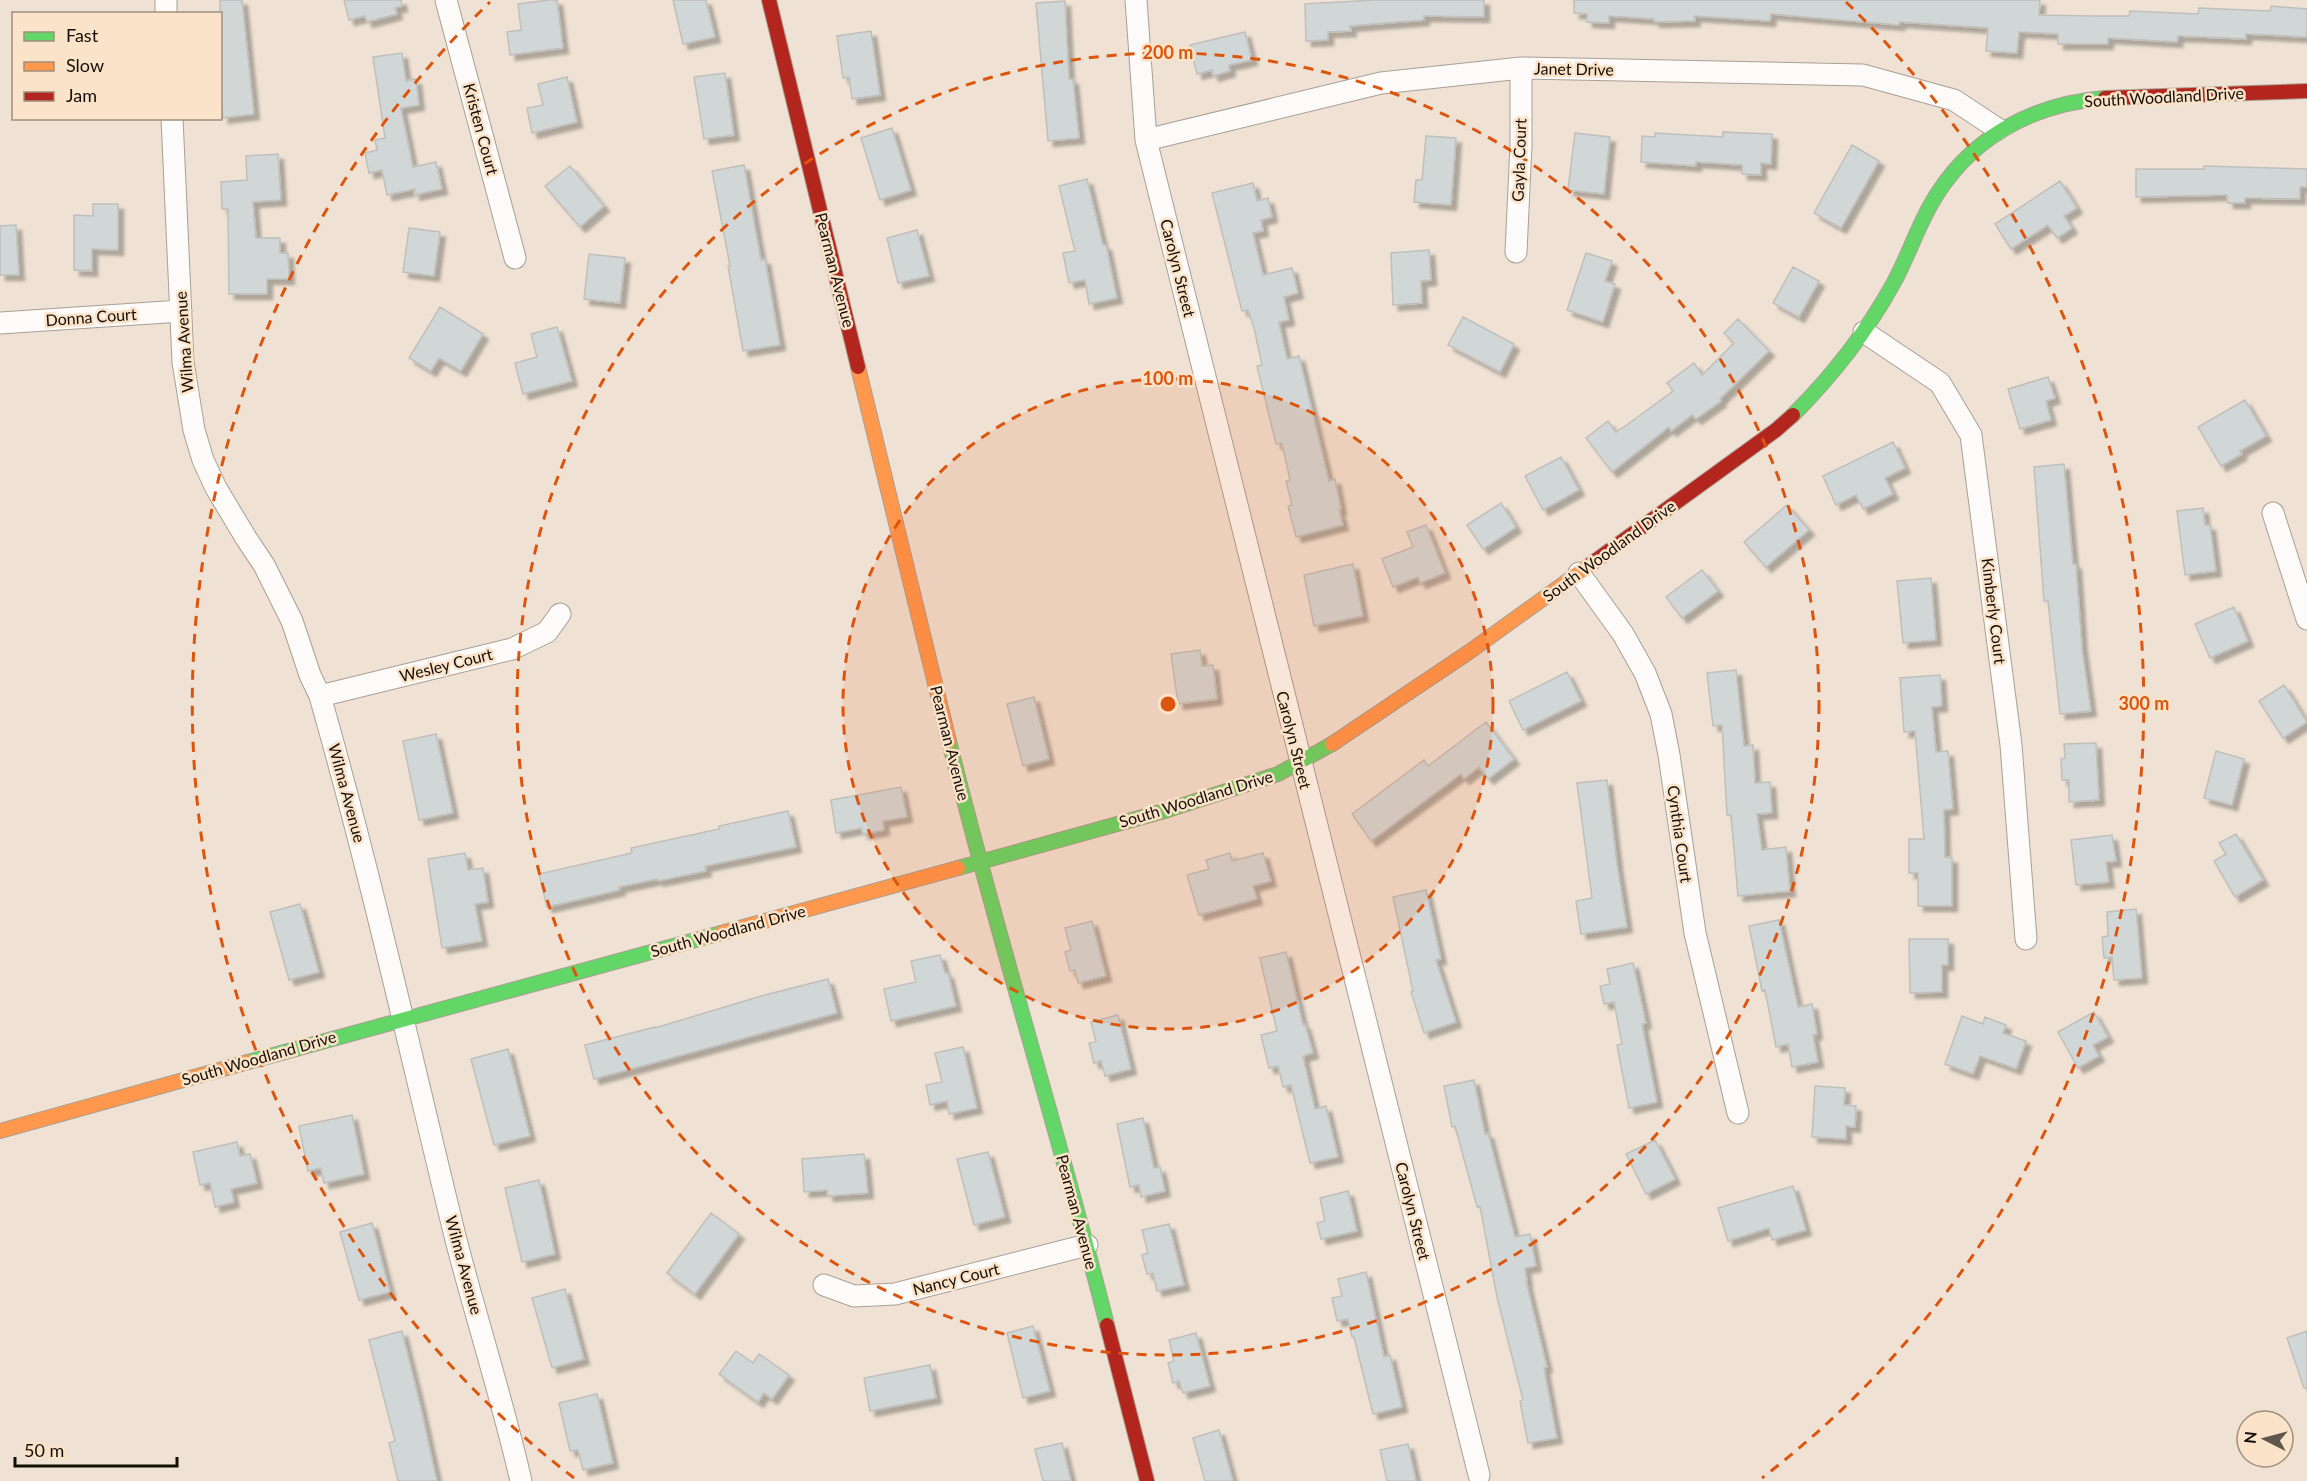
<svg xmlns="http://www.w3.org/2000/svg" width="2307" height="1481" font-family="Lato,sans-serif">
<defs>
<filter id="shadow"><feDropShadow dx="5.5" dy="5.5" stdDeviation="1.5" flood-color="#0004"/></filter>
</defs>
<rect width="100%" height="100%" fill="#efe2d4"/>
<path fill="#d1d7d7" stroke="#bfbfbc" stroke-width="1.5" filter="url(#shadow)" d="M220 0H242L254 114 223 118 220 93Z
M344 0H401L402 6 395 8 397 14 367 22 365 16 349 20Z
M549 0H557L563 48 510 55 507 32 521 30 518 4Z
M673 0H706L715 37 683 44Z
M1374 0H1484V17L1424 16V20L1350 26 1351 31 1328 32V40L1306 41 1305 4Z
M1574 0H2040L2039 15 2094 16H2129L2130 11 2198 14 2199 8 2270 11 2271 6 2307 9V37L2246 34V39L2178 36 2177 42 2108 38V44H2058V34L2019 32 2017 53 1986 51 1988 28 1900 22 1899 25 1771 14 1770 21 1694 16 1695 21 1654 22V19L1609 16V23L1587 22V14L1574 13Z
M1065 1 1069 79H1073L1079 138 1048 141 1036 3Z
M871 31 880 95 852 99 849 77 843 78 837 36Z
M1245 32 1252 60 1229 65 1230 71 1213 76 1212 70 1197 74 1190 45Z
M402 53 406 81 416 79 419 105 401 108 413 167 436 162 442 189 414 195 415 189 387 195 382 170 369 173 365 153 377 150 375 140 385 138 373 57Z
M725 73 734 135 704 139 694 77Z
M567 77 577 122 532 133 527 108 543 105 538 84Z
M892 128 911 190 880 200 861 138Z
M1723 132 1772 134 1771 164 1761 163V175L1742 174V165L1696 162V166L1641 162 1642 136 1655 137V133L1723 137Z
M1575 133 1610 137 1604 194 1568 190Z
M1426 136 1456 138 1451 205 1414 202 1416 180H1422Z
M1852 145 1879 161 1841 228 1814 213Z
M278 154 281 200 253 202 256 238H280V253H288L289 279H267V294H229L228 209H222L221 182 247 180 246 156Z
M744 165 761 260 765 259 780 345 743 351 728 266H730L712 171Z
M570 166 604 206 580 227 545 186Z
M2204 166 2307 169V187H2300V199L2245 198V203H2228L2227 195 2136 197V169H2204Z
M1087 179 1103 245H1106L1117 298 1089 304 1085 280 1069 283 1063 253 1075 251 1059 186Z
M2060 181 2077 208 2064 216 2072 228 2057 238 2048 225 2011 249 1995 224Z
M1253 183 1257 201 1268 198 1272 217 1261 220 1263 231 1253 233 1263 275 1292 268 1298 293 1284 297 1289 320 1279 322 1287 359 1299 356 1329 481 1335 479 1341 509 1339 510 1343 525 1296 537 1288 506 1292 505 1286 481 1290 480 1282 443 1276 444 1257 366 1262 365 1254 328 1248 310 1242 311 1212 193Z
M93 204H118V250L92 249V271L74 270V215L93 216Z
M16 225 19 275H0V226Z
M409 228 440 232 434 276 403 272Z
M917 230 929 276 898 283 887 238Z
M1429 250 1431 280 1421 281 1422 303 1393 305 1391 253Z
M1586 253 1612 261 1605 281 1615 284 1603 322 1567 310Z
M589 254 625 258 620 303 584 299Z
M1793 267 1819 281 1799 317 1773 303Z
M440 307 483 334 461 371 439 358 431 371 409 358Z
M1463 317 1514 344 1500 372 1448 345Z
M1738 319 1769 351 1720 399 1721 401 1696 419 1692 415 1671 431 1669 427 1612 472 1586 438 1608 421 1616 432 1628 424 1673 391 1667 383 1694 363 1702 375 1734 343 1724 333Z
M557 327 572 381 523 394 515 363 537 357 531 334Z
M2048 377 2055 398 2046 401 2051 420 2020 429 2008 389Z
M2245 400 2266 436 2240 451 2242 454 2221 466 2198 427Z
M1893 442 1905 468 1885 478 1893 494 1863 509 1856 495 1836 505 1823 476Z
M1561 457 1579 490 1543 510 1525 476Z
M2064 464 2073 564H2076L2082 648 2091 711 2060 714 2048 601H2044L2034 467Z
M1501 503 1516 527 1483 549 1467 525Z
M1787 505 1809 530 1766 567 1744 542Z
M2203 508 2205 525H2210L2216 571 2185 575 2177 511Z
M1426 525 1445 573 1420 583 1418 577 1393 587 1382 559 1413 547 1407 532Z
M1353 564 1363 616 1314 626 1304 575Z
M1702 570 1718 591 1682 618 1666 597Z
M1931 578 1936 640 1903 643 1897 581Z
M2234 607 2248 641 2210 658 2195 624Z
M1200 650 1202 666 1213 665 1217 699 1178 704 1171 654Z
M1736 670 1744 746 1753 745 1755 783 1770 782 1772 813 1757 814 1762 850 1786 847 1790 891 1738 896 1731 815H1727L1722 725 1713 726 1707 673Z
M1567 672 1581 701 1523 730 1509 701Z
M1940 675 1942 706 1932 707 1936 752 1948 751 1953 809 1944 810 1945 857 1952 858V906H1918V873H1909V839H1924L1915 731 1904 732 1900 678Z
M2284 685 2307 722 2283 738 2259 701Z
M1034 697 1049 759 1023 766 1007 704Z
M1486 722 1514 759 1488 779 1479 767 1464 779 1461 774 1371 841 1352 814 1424 760 1428 766Z
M436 734 453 813 419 820 403 741Z
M2096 743 2099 800 2069 802V780H2062L2061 759 2065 758 2064 744Z
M2216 751 2244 759 2232 805 2204 798Z
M1607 780 1617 864 1627 927 1581 934 1576 901 1592 898 1577 783Z
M901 787 907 817 883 821 884 830 863 834 861 828 836 833 831 800Z
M788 811 796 847 705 866 706 871 658 881 657 879 619 887 620 890 547 907 539 874 632 853 631 848 719 829V826Z
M2236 834 2263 880 2235 897 2214 861 2226 854 2219 843Z
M2112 835 2116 861 2106 862 2109 882 2076 885 2071 840Z
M465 853 468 870 483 868 488 902 475 904 482 941 442 948 428 859Z
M1230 853 1232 861 1263 853 1271 881 1253 886 1257 899 1199 915 1187 875 1209 869 1206 860Z
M1426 890 1441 959 1436 960 1456 1022 1424 1033 1411 992 1413 991 1393 897Z
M300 904 319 972 289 980 270 912Z
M2136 909 2142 978 2114 980 2112 957 2104 958 2102 937 2108 936 2107 912Z
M1779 920 1798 1007 1812 1004 1817 1034 1813 1035 1818 1062 1792 1067 1788 1044 1776 1047 1765 990 1762 991 1749 926Z
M1092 921 1106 976 1078 983 1075 970 1070 971 1065 952 1071 950 1065 928Z
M1909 939H1948V965H1942V992L1910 993Z
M1286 952 1303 1025 1305 1024 1313 1053 1303 1056 1315 1109 1326 1106 1338 1157 1310 1163 1291 1085 1283 1087 1278 1066 1269 1068 1261 1035 1277 1031 1260 958Z
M940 955 945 973H948L956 1006 891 1021 884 989 916 982 911 961Z
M1633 963 1646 1023 1642 1024 1657 1102 1629 1108 1617 1045 1622 1044 1614 1002 1604 1004 1600 986 1610 984 1607 969Z
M828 979 837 1013 594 1079 585 1045 655 1027V1028L761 996Z
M2094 1012 2108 1037 2093 1045 2099 1056 2078 1068 2058 1032Z
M1118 1015 1131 1069 1105 1076 1101 1061 1094 1063 1089 1043 1096 1042 1091 1022Z
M1962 1016 1983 1024 1985 1017 2006 1025 2003 1033 2026 1041 2016 1069 1980 1056 1973 1074 1945 1064Z
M963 1047 977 1108 949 1114 947 1101 930 1105 926 1085 942 1082 935 1053Z
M508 1049 530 1136 494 1145 471 1059Z
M1474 1080 1485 1134 1488 1133 1515 1237 1530 1234 1536 1266 1525 1268 1527 1281H1526L1547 1367 1544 1368 1557 1438 1528 1443 1520 1401 1523 1400 1497 1297 1480 1206 1477 1207 1455 1126 1452 1127 1444 1086Z
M1815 1086 1845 1088 1844 1105 1856 1106 1855 1127 1846 1126V1139L1812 1137Z
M352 1115 364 1174 324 1183 321 1168 308 1171 299 1126Z
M1143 1118 1154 1168 1160 1167 1165 1191 1141 1197 1139 1185 1130 1187 1117 1124Z
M1655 1140 1675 1179 1646 1194 1626 1154Z
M237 1142 240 1156 250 1154 257 1183 231 1189 234 1202 215 1207 210 1183 200 1185 193 1152Z
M988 1152 1005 1217 974 1225 957 1159Z
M864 1154 868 1193 828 1196 827 1190 804 1192 802 1159Z
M539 1180 555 1254 522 1262 505 1188Z
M1793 1186 1806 1230 1772 1240 1769 1228 1728 1241 1718 1208Z
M1348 1191 1357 1231 1321 1239 1317 1223 1325 1221 1320 1198Z
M711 1213 739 1234 695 1294 667 1273Z
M372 1223 390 1292 359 1300 340 1232Z
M1169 1224 1184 1285 1157 1291 1153 1273 1147 1274 1142 1255 1148 1253 1142 1230Z
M1366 1272 1384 1357 1390 1355 1402 1407 1373 1414 1354 1337H1352L1348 1319 1337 1321 1332 1298 1342 1296 1338 1279Z
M565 1289 584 1359 552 1368 532 1298Z
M1033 1326 1050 1391 1023 1398 1007 1333Z
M402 1331 420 1404 437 1481H398L389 1443 395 1441 369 1340Z
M2307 1331V1388H2304L2287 1338Z
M1196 1333 1210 1386 1183 1393 1179 1381 1173 1383 1168 1363 1174 1361 1169 1340Z
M736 1351 753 1363 759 1354 789 1375 772 1399 764 1393 758 1402 719 1374Z
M930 1365 936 1398 870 1411 864 1378Z
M597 1394 613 1463 583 1470 578 1450 570 1451 559 1403Z
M1219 1430 1233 1481H1205L1193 1438Z
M1062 1443 1071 1481H1043L1035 1449Z
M1408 1444 1416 1481H1387L1380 1450Z"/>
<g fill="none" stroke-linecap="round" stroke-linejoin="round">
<defs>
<path id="street" d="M166 0V14
M446 0 515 258
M1136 0 1146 140 1479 1475
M172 118 183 362 194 430 203 460 216 488 246 538 264 565 292 621 310 675 320 696C371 875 411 1056 455 1236 476 1318 502 1398 521 1481
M1146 140 1381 83 1521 68 1863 75 1954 100 1998 129
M1516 252 1521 145V68
M0 323 181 311
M1864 332 1940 383 1971 435 2011 745 2026 939
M2273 513 2307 619
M1579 573 1623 634 1645 673 1661 714 1669 755 1695 933 1738 1113
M320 696 512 649 547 632 560 614
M824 1285 854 1296 895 1294 1087 1245"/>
<path id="fast" d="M1793 415C1832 376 1866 333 1893 284 1907 259 1916 231 1930 206 1967 139 2031 104 2105 98
M949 741C997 937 1058 1129 1107 1325
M958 868 1168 810 1278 774 1332 744
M248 1062 721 933"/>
<path id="slow" d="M858 367 949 741
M1332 744 1469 652 1591 564
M721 933 958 868
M0 1131 248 1062"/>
<path id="jam" d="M769 0 858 367
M2105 98 2307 91
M1591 564 1776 430 1793 415
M1107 1325 1147 1481"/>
</defs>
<use href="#street" stroke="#a99f94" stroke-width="23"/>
<use href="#fast" stroke="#a99f94" stroke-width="16"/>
<use href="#slow" stroke="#a99f94" stroke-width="16"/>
<use href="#jam" stroke="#a99f94" stroke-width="16"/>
<use href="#street" stroke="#fdfbf9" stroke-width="21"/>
<use href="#fast" stroke="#63d668" stroke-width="14"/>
<use href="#slow" stroke="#ff974d" stroke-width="14"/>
<use href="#jam" stroke="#b3261e" stroke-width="14"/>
</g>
<circle cx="1168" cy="704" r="325" fill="#dd550c" fill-opacity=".12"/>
<g fill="none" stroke="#dd550c" stroke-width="3" stroke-dasharray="10 8">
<circle cx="1168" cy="704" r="325"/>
<circle cx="1168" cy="704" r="651"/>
<path d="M574 1478A976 976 0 0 1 490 2M1846 2A976 976 0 0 1 1762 1478"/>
</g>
<g text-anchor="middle" stroke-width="5" stroke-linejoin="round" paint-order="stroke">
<g font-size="16" fill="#150e05" stroke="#fae3c9">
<text transform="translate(1574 69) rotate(1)" y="6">Janet Drive</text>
<text transform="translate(2164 97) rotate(-3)" y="6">South Woodland Drive</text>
<text transform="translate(481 129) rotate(75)" y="6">Kristen Court</text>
<text transform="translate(1519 160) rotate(-88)" y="6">Gayla Court</text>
<text transform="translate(1178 268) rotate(76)" y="6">Carolyn Street</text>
<text transform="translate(835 270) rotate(76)" y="6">Pearman Avenue</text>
<text transform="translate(91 317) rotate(-4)" y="6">Donna Court</text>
<text transform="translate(184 342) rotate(-94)" y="6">Wilma Avenue</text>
<text transform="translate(1609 551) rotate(-36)" y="6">South Woodland Drive</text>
<text transform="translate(1994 611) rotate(83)" y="6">Kimberly Court</text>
<text transform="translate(446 665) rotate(-14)" y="6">Wesley Court</text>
<text transform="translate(1294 740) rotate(76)" y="6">Carolyn Street</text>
<text transform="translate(950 743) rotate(76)" y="6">Pearman Avenue</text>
<text transform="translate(347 793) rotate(75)" y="6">Wilma Avenue</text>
<text transform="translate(1196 799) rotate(-17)" y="6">South Woodland Drive</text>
<text transform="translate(1680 834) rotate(82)" y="6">Cynthia Court</text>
<text transform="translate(728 931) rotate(-15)" y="6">South Woodland Drive</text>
<text transform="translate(259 1058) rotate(-16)" y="6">South Woodland Drive</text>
<text transform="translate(1413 1211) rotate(76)" y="6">Carolyn Street</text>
<text transform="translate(1077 1212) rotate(75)" y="6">Pearman Avenue</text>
<text transform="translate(464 1265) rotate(75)" y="6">Wilma Avenue</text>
<text transform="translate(956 1279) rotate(-14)" y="6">Nancy Court</text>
</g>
</g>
<circle cx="1168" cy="704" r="9" fill="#dd550c" stroke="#fae3c9" stroke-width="3"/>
<g font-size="18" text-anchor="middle" font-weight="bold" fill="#dd550c" stroke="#fae3c9" stroke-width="5" stroke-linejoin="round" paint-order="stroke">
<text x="1168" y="59">200 m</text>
<text x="1168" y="385">100 m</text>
<text x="2144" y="710">300 m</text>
</g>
<rect x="12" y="12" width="210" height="108" fill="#fae3c9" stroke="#9e8e7b" stroke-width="1.5"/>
<rect x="24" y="32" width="30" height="9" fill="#63d668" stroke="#9e8e7b" stroke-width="1.5"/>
<text x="66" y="42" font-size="18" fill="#150e05">Fast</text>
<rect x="24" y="62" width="30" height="9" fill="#ff974d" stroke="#9e8e7b" stroke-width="1.5"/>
<text x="66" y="72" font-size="18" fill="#150e05">Slow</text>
<rect x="24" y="92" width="30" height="9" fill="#b3261e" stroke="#9e8e7b" stroke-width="1.5"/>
<text x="66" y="102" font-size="18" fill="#150e05">Jam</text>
<g transform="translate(2265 1439) rotate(276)"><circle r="28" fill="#fae3c9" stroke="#9e8e7b" stroke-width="1.5"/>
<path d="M0-4.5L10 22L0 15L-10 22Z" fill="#61584d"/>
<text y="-9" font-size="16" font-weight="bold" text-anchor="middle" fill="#150e05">N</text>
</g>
<path d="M15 1457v9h162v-9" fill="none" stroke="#150e05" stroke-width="3"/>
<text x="24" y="1457" font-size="18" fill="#150e05" stroke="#fae3c9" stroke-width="4.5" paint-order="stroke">50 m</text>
</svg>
